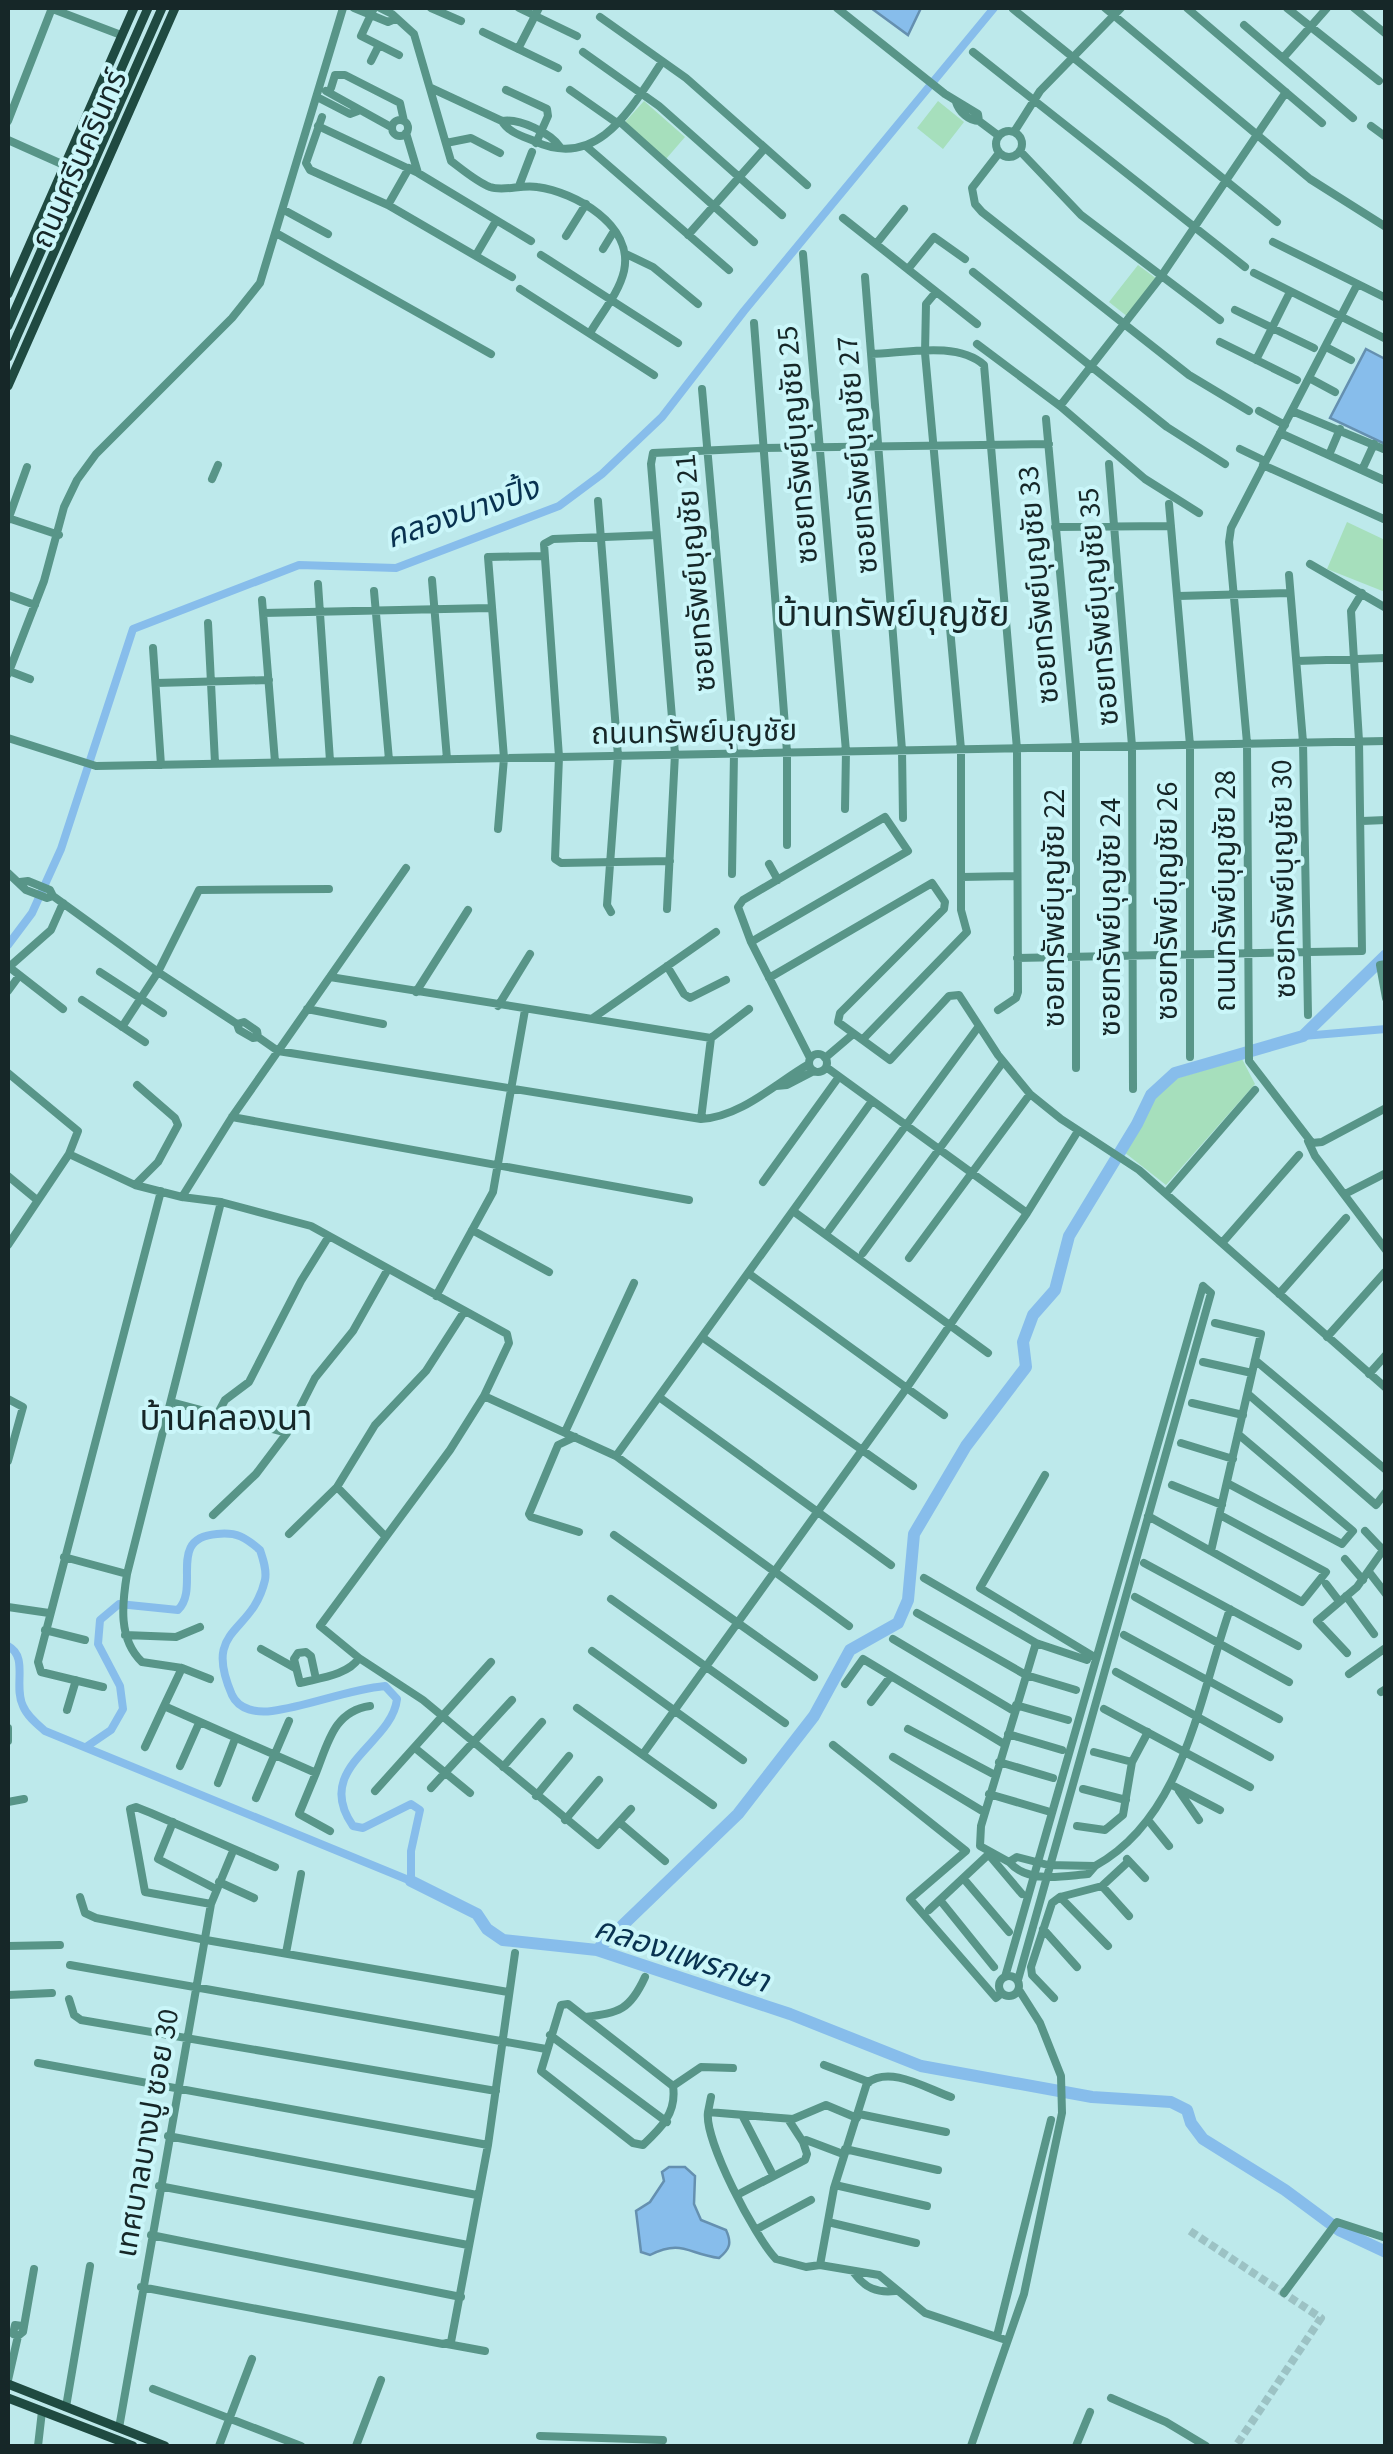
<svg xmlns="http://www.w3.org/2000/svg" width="1393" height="2454" font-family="'Source Sans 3','Noto Sans Thai',sans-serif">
<rect width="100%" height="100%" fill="#bde9eb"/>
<path fill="#a6dfbc" d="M644 101 685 137 666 159 625 122Z
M938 101 964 122 943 149 917 128Z
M1138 265 1157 279 1128 317 1109 302Z
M1347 522 1385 540V592L1327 569Z
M1242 1059 1255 1084 1166 1185 1124 1152 1154 1099 1171 1080Z"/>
<path fill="#87bdeb" stroke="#6590b0" stroke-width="2.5" d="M871 8H921L908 35Z
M1366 349 1385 359V444L1330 418Z
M669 2167H685L695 2176 694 2204 701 2220 726 2230C732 2243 730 2249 719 2258 688 2254 682 2239 650 2255L641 2252 636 2211 650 2202 664 2181 662 2172Z"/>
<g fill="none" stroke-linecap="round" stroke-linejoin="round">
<path stroke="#87bdeb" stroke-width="8" d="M8 945 32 913 61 849 133 629 299 565 396 568 559 506 602 474 662 417 744 311 994 8
M1303 1036 1386 1029
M8 1646C29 1657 13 1686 23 1706 27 1716 37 1724 45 1731L411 1881V1851L420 1810 411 1804 363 1828 353 1826C312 1767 392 1745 397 1699L385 1686C346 1690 310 1706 272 1711 257 1713 239 1710 232 1695 202 1626 252 1636 265 1580 267 1570 263 1559 260 1550 245 1537 237 1532 217 1534 166 1538 201 1587 178 1610L119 1604 100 1620 98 1644 120 1686 123 1709 111 1730 86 1747"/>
<path stroke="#87bdeb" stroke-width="12" d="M411 1881 477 1914 487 1929 503 1940 597 1950 790 2014 921 2066 1092 2097 1171 2102 1187 2110 1191 2123 1203 2139 1285 2190 1339 2230 1386 2252
M597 1950 738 1814 814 1716 850 1650 898 1623 908 1600 914 1534 966 1446 1026 1367 1023 1342 1033 1315 1055 1290 1069 1236 1137 1124 1151 1095 1175 1073 1303 1036 1386 955"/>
<path stroke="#9cc2c4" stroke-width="8" stroke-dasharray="8 4" stroke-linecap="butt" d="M1190 2231 1321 2318 1236 2446"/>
<path stroke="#589588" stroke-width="8" d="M50 8 121 35
M354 8 388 22 395 19
M374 8 361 36 399 55
M380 8 392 14 414 34 451 161C463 170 477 182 490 187 504 192 522 184 537 187 575 192 634 225 624 271 619 293 601 314 590 333
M431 8 461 21
M519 8 577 36
M837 8 945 94 978 114 979 121 999 136
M1105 8 1310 179 1386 227
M1187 8 1322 123
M1287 8 1379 81
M1354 8 1386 34
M1013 9 1277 222
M600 17 686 78 807 185
M1244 25 1353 118
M483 32 558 68
M518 49 539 8
M583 52 659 106 782 215
M973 52 1245 267
M1283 58 1327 8
M371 61 379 45
M331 88 335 75H345L400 103 404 121
M431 88 502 121C508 132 522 136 534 141 598 171 631 108 662 62
M506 90 547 109 548 116 536 143
M570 90 617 123
M326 91 391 127
M317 97 350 114 358 111
M956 102C959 112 969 121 979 121
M322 117 306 163 310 170 388 205 512 277
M392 128a8 8 0 1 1 16 0a8 8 0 1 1-16 0Z
M8 121 52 8
M502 121C519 118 551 133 560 147
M619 121 754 242
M318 126 418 173
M1371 126 1386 137
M996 144a13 13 0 1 1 26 0a13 13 0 1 1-26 0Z
M1014 132 1040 91 1121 8
M406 133 418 173 531 241
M8 140 64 165
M446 143 471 138 500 153
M587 147 729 270
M1020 151 1081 215 1220 320
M999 153 972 188 975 204 982 212 1189 375 1249 411
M519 186 532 152
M388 205 409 168
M284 210 328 234
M843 218 977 324
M276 233 491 354
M688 235 765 148
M566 236 586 204
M1273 242 1386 298
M876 244 904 209
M603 249 614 231
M626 254 653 267 698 304
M803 254 846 751 845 809
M476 255 496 221
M541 255 678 343
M908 269 934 237 965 259
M973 272 1167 427 1225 464
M1254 273 1386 339
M865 277 902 750 903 818
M1357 285 1231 528 1229 542 1247 743 1249 1061 1312 1143 1322 1142 1386 1108
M520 289 654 375
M1235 310 1314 348
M754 323 787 752V845
M1220 342 1297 380
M977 344 1060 406 1145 479 1199 513
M1326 347 1351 360
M871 354C906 353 957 341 984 365L1017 749 1018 992 1016 998 998 1010
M1256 360 1290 292
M1309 378 1335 392
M702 389 734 753 732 874
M1060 406 1160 278 1286 92
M1259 411 1285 425
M1292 411 1386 450
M1046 419 1076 747V1068
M1280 433 1386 481
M1240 449 1265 461
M1329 455 1340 429
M1109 464 1132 746 1133 1089
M1263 465 1386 520
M1362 470 1374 444
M212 479 218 465
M598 501 618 756 607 905 611 912
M1169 504 1190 745V1057
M8 518 59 535
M8 520 27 467
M1055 527 1171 526
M656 535 553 539 544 544 559 757 555 859 561 863 670 861
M1310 564 1386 608
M1289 575 1303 742 1308 1015
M432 580 447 759
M318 584 330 761
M374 591 389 760
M8 595 35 605
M1178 596 1290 593
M262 600 275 762
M263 613 490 608
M208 623 215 763
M153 648 161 765
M1297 661 1386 658
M9 671 30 679
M8 674 44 581 64 507 77 480 96 454 232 318 260 283 343 8
M156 683 269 680
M8 738 96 766 1386 741
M1362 821 1386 820
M498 829 504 758 488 557 544 556
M769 864 778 880
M8 873 26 890 47 898 53 896
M961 877 1017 876
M20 882 28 881 50 890 53 896 158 972 237 1024 239 1030 253 1038 258 1037 278 1051 701 1119C741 1117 776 1083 809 1064
M63 903 51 930 9 967 63 1009
M667 909 675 754 651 464 653 453 763 448 1049 444
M751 942 908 851 885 817 743 900 738 907 751 942 810 1058
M1017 958 1362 951 1359 741 1351 611 1362 593
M1386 964 1380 965 1386 998
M667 966 684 994 690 998 726 980
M100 972 163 1013
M330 977 711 1038 701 1119
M769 978 932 883 945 902 944 909 840 1013 838 1022 890 1060 949 996 959 995 998 1055 1030 1094 1061 1119 1139 1170 1386 1388
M8 991 19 976
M416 992 468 910
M82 1000 145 1042
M498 1006 530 954
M307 1009 383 1024
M593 1018 716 932
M237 1024 244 1022 257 1031 258 1037
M122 1027 158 972 199 890 329 889
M865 1037 967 932 961 910V749L925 353 926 304 936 292
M711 1038 749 1009
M809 1063a9 9 0 1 1 18 0a9 9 0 1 1-18 0Z
M825 1058 852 1035
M8 1073 78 1131 69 1154 8 1245
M776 1086 787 1085 814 1071
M232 1117 689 1200
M1308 1141 1315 1156 1386 1250
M69 1154 135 1185 182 1197 221 1202 311 1226 507 1334 509 1343 484 1396 616 1456 849 1626
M8 1176 37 1200
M763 1182 838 1078
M135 1185 158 1162 178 1125 175 1118 137 1085
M1166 1193 1255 1090
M1345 1194 1386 1173
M182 1197 232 1117 406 868
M221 1202 127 1574C122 1604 118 1639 142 1662L182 1668 164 1706 316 1773C328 1743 334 1711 370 1706
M793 1211 988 1353
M1027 1213 1078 1131
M472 1230 549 1272
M829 1230 979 1026
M1222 1243 1299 1155
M863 1253 1003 1062
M909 1258 1030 1094
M748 1273 944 1415
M1279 1294 1346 1218
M436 1296 493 1192 525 1010
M702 1337 913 1486
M1327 1337 1385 1272
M1255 1360 1386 1470
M1203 1362 1252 1373
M1369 1374 1386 1355
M1248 1394 1376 1505 1386 1492
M484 1396 450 1450 320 1626 359 1658 423 1700 598 1845 631 1809
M659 1397 891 1565
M8 1399 23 1407 8 1461
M171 1402 287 1433 315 1378 353 1331 388 1269
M1192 1403 1243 1415
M217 1415 225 1400 249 1382 301 1281 329 1236
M565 1432 634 1283
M575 1437 558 1445 529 1514 531 1517 579 1532
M1181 1443 1233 1459
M616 1456 872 1101
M1045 1475 980 1588 1096 1658
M1227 1483 1342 1544 1353 1531 1238 1434
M1172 1485 1222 1505
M213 1515 256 1474 287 1433
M1148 1516 1302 1602 1326 1572 1220 1515
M1365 1531 1383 1550
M289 1534 337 1487
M614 1535 814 1677
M385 1536 337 1487 375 1425 426 1371 464 1312
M1211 1551 1261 1334 1215 1323
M64 1557 127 1574
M1345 1559 1363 1580
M1144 1563 1298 1646
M1369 1572 1386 1594
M924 1578 1036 1643
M1326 1584 1339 1601
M1346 1596 1374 1634
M1135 1597 1289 1682
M611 1599 785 1723
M8 1607 49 1613
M917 1613 1026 1675 1076 1690
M45 1630 85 1640
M125 1635 176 1637 200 1627
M1124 1635 1279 1719
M893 1639 1014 1711
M261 1649 295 1668
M592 1651 743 1760
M1347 1653 1317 1621 1357 1587 1386 1546
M182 1668 210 1679
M1116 1672 1270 1757
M1349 1674 1384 1649 1386 1652
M316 1679 311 1656 306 1652 298 1653 294 1659 300 1683C320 1678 348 1675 359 1658
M845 1684 863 1659 1004 1744
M103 1687 41 1672 38 1662 161 1191
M1381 1692 1386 1689
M871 1702 891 1676
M1016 1705 1068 1720
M577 1708 713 1805
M1104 1709 1250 1787
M67 1710 76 1680
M8 1728V1741
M908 1729 995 1775
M1008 1734 1062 1750
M833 1745 966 1851 910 1899 996 1998 1002 1993
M145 1747 164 1706
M415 1748 470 1793
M1094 1752 1132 1762
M643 1754 906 1389 1027 1213 826 1067
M893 1757 984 1812
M999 1762 1053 1778
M180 1766 199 1723
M503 1767 542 1722
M316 1773 299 1814 330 1831
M218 1783 235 1739
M1170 1784 1220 1810
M431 1788 512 1700
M1083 1789 1126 1800
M375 1791 491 1662
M1179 1791 1199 1820
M989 1794 1047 1811
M536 1796 569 1756
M256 1798 289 1721
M8 1802 24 1799
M565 1820 599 1780
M1148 1820 1169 1846
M173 1822 158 1859 216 1889
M619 1822 665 1861
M1077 1826 1105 1830 1123 1815 1132 1762 1148 1732
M989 1855 1022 1894
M1017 1857 1048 1865 1095 1866 1088 1874C1063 1876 1028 1884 1009 1862Z
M1127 1859 1145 1878
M1009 1862 980 1846 981 1826 1036 1643 1087 1660
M1095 1866C1184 1817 1199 1698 1230 1609
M963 1878 1009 1932
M219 1882 254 1898
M1102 1886 1129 1916
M80 1897 85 1913 96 1918 206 1940 508 1992
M1060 1897 1108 1946
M940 1900 994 1967
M211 1904 145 1892 130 1809 136 1807 151 1813 275 1867
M929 1910 990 1853
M1043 1929 1077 1967
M8 1946 60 1945
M286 1953 301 1874
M70 1965 546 2049
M999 1986a10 10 0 1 1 20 0a10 10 0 1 1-20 0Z
M1005 1977 1203 1286
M1018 1980 1211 1293 1203 1286
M8 1995 52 1993
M1054 1998 1032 1975 1031 1967 1052 1903 1060 1897 1102 1886 1129 1861
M69 1999 74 2015 81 2020 496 2091
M568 2004 673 2086C677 2113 661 2128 643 2145L633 2143 541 2071 561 2005Z
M585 2017C619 2013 630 2010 645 1977
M550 2035 667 2122
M38 2063 488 2145
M824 2065 869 2082
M673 2086 701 2067 733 2068
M708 2112 711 2097
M859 2114 946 2132
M743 2117 773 2175
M857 2118 826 2105 793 2119 708 2112C704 2140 755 2237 776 2259L806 2267 820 2265 879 2275 925 2313 1006 2340
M788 2119 803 2142
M168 2136 477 2195
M845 2149 938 2170
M835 2185 927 2206
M159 2186 468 2245
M737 2195 805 2160 807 2154 803 2142 806 2140 843 2154
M828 2222 916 2243
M757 2229 811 2200
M151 2235 461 2297
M820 2265 834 2188 867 2083C891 2065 927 2089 951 2097
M854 2273C865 2288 877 2293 895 2291
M141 2287 443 2344 451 2342 488 2145 515 1953
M1284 2293 1337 2222 1383 2237
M22 2326 15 2325 13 2334 18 2336 23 2332 34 2269
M997 2336 1051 2120
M447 2344 485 2351
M8 2380 18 2336
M153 2389 301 2446
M1111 2398 1166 2422 1206 2446
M66 2407 90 2266
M119 2428 211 1904 233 1851
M540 2436 663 2440
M38 2446 42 2411
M219 2446 252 2359
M356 2446 381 2380
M971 2446 1024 2294 1062 2113 1061 2076 1040 2023 1019 1990
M1076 2446 1090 2412"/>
<path stroke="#1f4a41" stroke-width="9" d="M8 294 134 8
M8 357 13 345
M8 386 175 8
M8 2384 165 2446
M8 2398 133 2446"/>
<path stroke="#1f4a41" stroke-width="9" d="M8 326 148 8
M13 345 162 8"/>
</g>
<g text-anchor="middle" stroke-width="8" stroke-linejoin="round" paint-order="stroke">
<g font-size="30" fill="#162728" stroke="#caf6f9">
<text transform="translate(79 159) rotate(-66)" y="10">ถนนศรีนครินทร์</text>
<text transform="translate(797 445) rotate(-95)" y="10">ซอยทรัพย์บุญชัย 25</text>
<text transform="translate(857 455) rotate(-95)" y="10">ซอยทรัพย์บุญชัย 27</text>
<text transform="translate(695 573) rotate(-95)" y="10">ซอยทรัพย์บุญชัย 21</text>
<text transform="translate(1038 585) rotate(-95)" y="10">ซอยทรัพย์บุญชัย 33</text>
<text transform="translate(1098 607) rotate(-95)" y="10">ซอยทรัพย์บุญชัย 35</text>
<text transform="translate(694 732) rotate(-1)" y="10">ถนนทรัพย์บุญชัย</text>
<text transform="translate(1283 879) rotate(-91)" y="10">ซอยทรัพย์บุญชัย 30</text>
<text transform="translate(1225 891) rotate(-90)" y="10">ถนนทรัพย์บุญชัย 28</text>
<text transform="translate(1167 901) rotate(-90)" y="10">ซอยทรัพย์บุญชัย 26</text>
<text transform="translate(1054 908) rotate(-90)" y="10">ซอยทรัพย์บุญชัย 22</text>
<text transform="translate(1110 917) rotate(-90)" y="10">ซอยทรัพย์บุญชัย 24</text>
<text transform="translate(147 2133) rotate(-80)" y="10">เทศบาลบางปู ซอย 30</text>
</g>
<g font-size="32" font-style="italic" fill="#083250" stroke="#caf6f9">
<text transform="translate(462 512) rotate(-19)" y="11">คลองบางปิ้ง</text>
<text transform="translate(682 1954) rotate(18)" y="11">คลองแพรกษา</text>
</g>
<g font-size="35" fill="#162728" stroke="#caf6f9">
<text x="893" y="626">บ้านทรัพย์บุญชัย</text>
<text x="226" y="1430">บ้านคลองนา</text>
</g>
</g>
<rect width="1393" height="2454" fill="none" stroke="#162728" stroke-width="20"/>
</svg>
